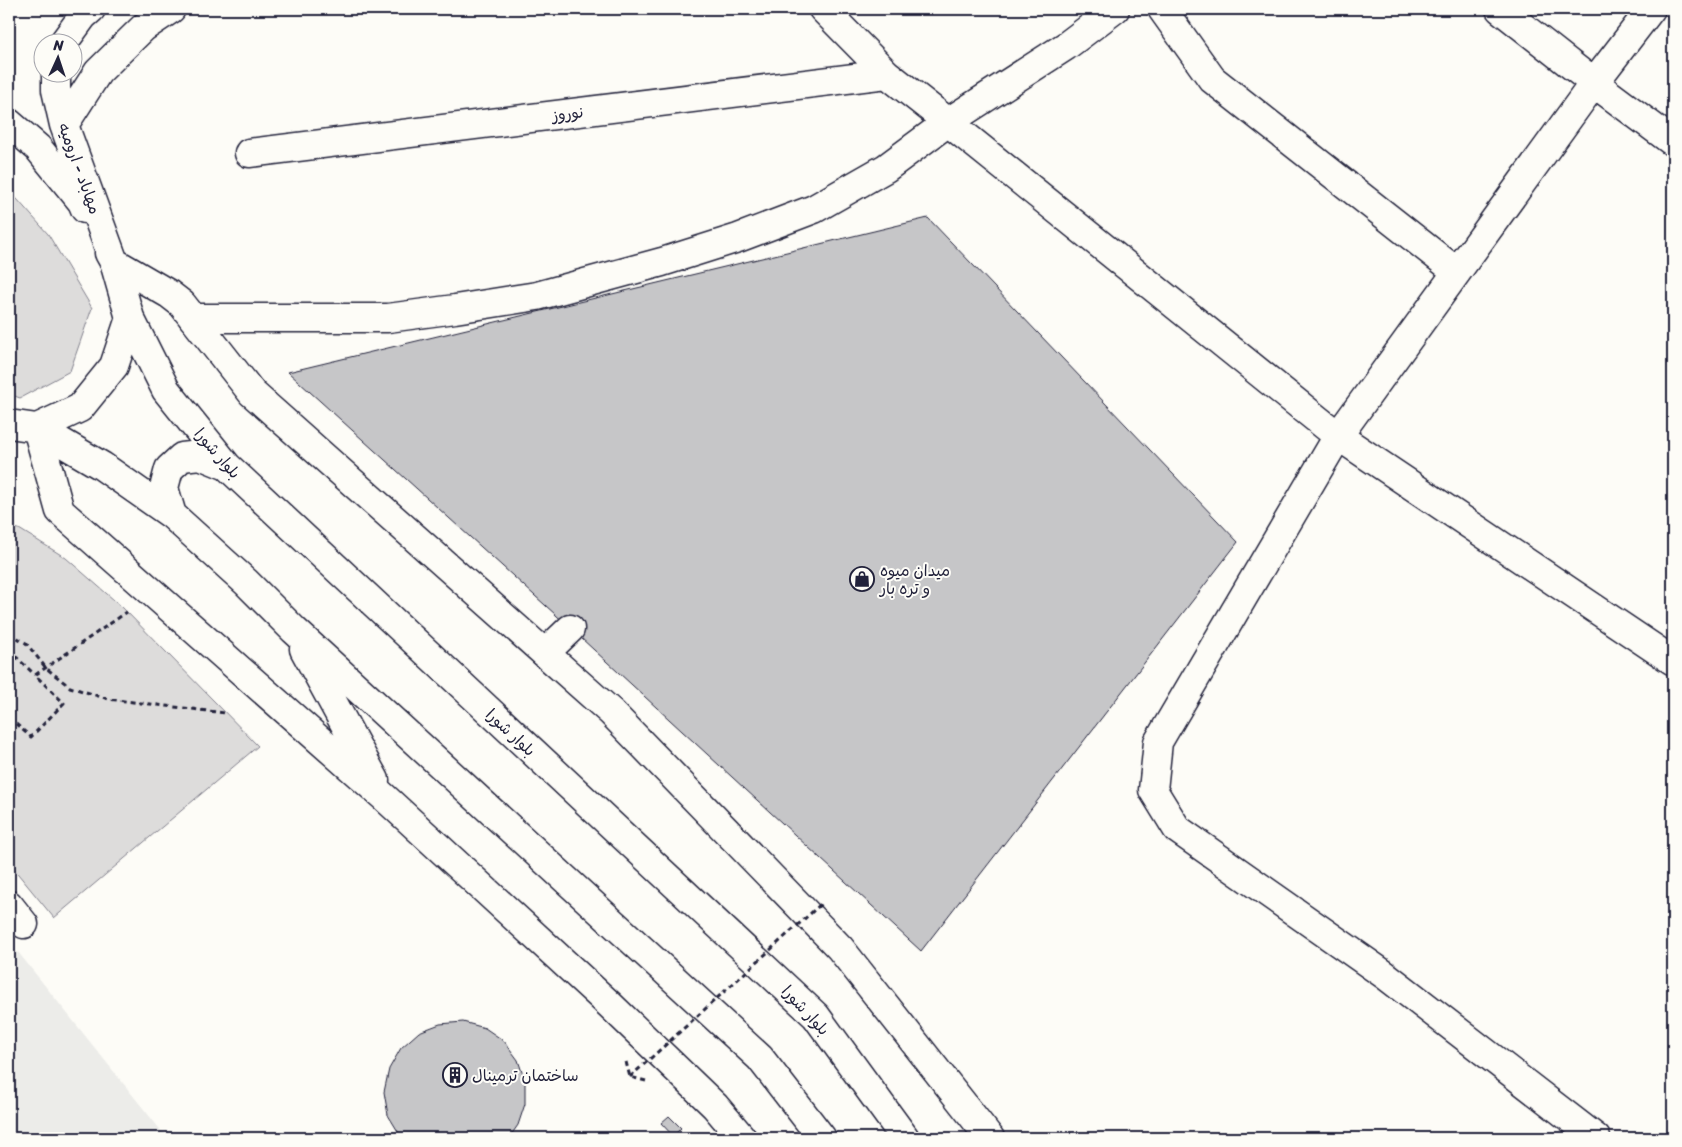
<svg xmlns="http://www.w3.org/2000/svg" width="1682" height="1147" font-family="Sriracha,'Playpen Sans Arabic',sans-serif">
<rect width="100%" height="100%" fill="#fdfcf7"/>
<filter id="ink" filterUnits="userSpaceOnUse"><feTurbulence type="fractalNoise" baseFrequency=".02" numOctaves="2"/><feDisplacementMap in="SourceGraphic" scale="10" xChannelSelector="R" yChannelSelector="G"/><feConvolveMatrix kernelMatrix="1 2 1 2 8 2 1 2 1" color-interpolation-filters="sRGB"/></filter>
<g filter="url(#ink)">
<path fill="#ecece9" d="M18 952 167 1138H9V959Z"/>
<path fill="#dddcdb" stroke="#807f8b" d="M9 190 48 234 92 308 70 371 20 398 9 394Z
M9 528 19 529 66 558 122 607 258 746 54 918 9 863Z"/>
<path fill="#c6c6c8" stroke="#22223b" d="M928 218 1238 542 921 951 556 615 288 372Z
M463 1022 485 1028 504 1041 518 1060 525 1081V1104L518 1125 509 1138H402L388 1115 384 1092 389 1069 401 1048 419 1032 440 1024Z
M669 1116 681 1128 673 1136 661 1123Z"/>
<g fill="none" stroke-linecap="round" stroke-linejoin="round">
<defs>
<path id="minor" d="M823 9 887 74 948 122 1338 436 1673 661
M1162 9 1212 79 1457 272
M1500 9 1594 83 1673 142
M249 153 887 74
M193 318H388L455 309 537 296 662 262 738 238 814 209 886 168 948 122 1066 46 1115 9
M545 653 570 629
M9 905 24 924
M1596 1138 1385 975 1177 829 1153 790 1158 742 1338 436 1594 83 1651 9"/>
<path id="major" d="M64 42 83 16 91 9
M56 72V90L64 125 114 262 169 294 182 304 252 393 611 712 840 948 990 1138
M9 123 38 148 82 202 85 209
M64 125 98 72 144 27 171 9
M130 318 166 390 227 466 816 1016 905 1138
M9 424 37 428 80 408 114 366 130 318 114 262 109 253
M37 428 102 466 172 515 246 582 294 630 760 1058 822 1138
M37 428 60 511 384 797 609 1004 715 1106 742 1138
M172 515 164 488 169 469 182 457 200 455 227 466
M304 649 375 780"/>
</defs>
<use href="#minor" stroke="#22223b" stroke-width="31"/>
<use href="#major" stroke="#22223b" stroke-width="31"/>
<path stroke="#22223b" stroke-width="3" stroke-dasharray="5 4" stroke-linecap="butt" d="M9 633 26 643 46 668 70 687 108 699 225 713
M9 655 11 652 35 675
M9 718 31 737 64 703 35 675 127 612
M626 1062 630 1077 646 1081"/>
<use href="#minor" stroke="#fdfcf7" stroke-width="28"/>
<use href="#major" stroke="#fdfcf7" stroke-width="28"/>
<path stroke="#22223b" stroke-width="3" stroke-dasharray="5 4" stroke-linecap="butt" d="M630 1077 822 903"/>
</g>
</g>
<defs>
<symbol id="shop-ring" viewBox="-11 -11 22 22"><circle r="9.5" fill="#fdfcf7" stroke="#22223b" stroke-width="1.5"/><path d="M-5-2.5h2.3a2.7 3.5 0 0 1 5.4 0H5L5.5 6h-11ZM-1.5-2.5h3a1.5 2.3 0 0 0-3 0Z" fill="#22223b"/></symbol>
<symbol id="building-ring" viewBox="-11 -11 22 22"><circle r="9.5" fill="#fdfcf7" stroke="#22223b" stroke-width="1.5"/><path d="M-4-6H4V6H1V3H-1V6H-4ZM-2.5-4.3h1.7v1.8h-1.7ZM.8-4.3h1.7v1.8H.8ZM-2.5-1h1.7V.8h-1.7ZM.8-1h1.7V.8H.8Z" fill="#22223b"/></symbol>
</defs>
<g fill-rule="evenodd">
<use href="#shop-ring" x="848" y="565" width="28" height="28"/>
<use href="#building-ring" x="441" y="1061" width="28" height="28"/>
</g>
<g text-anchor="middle" stroke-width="4" stroke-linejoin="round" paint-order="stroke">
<g font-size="16" fill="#22223b" stroke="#fdfcf7">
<text transform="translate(568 113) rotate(-7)" y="6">نوروز</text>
<text transform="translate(80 168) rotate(70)" y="6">مهاباد - ارومیه</text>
<text transform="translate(218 453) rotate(49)" y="6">بلوار شورا</text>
<text transform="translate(511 732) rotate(43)" y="6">بلوار شورا</text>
<text transform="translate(806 1010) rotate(47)" y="6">بلوار شورا</text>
</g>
<g font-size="16" fill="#22223b" stroke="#fdfcf7" text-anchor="start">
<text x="880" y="576">میدان میوه<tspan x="880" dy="18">و تره بار</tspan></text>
<text x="472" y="1081">ساختمان ترمینال</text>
</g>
</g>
<rect width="1682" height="1147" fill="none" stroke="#fdfcf7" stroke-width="30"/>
<rect x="15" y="15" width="1652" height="1117" fill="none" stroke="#22223b" stroke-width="2" filter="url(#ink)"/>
<g transform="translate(58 58) rotate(3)"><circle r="24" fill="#fdfcf7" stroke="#a5a5ac"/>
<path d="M0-4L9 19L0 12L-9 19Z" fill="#22223b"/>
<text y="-8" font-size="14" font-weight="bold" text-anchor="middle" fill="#22223b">N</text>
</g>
</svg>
